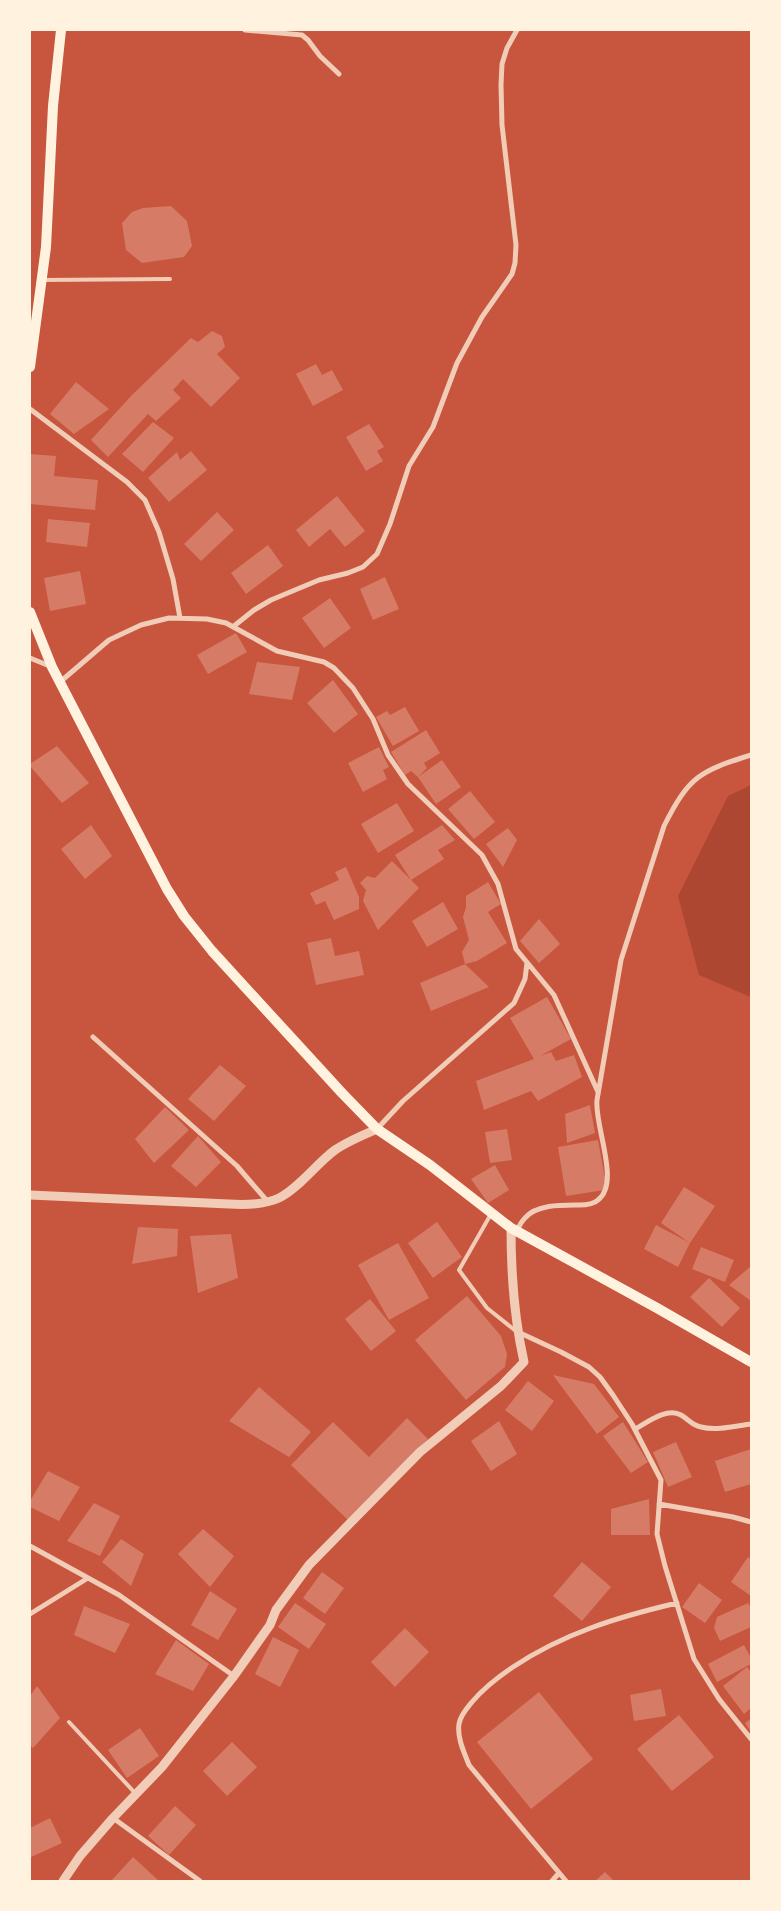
<svg xmlns="http://www.w3.org/2000/svg" width="781" height="1911" font-family="'PT Sans Narrow',sans-serif">
<rect width="100%" height="100%" fill="#c8553d"/>
<path fill="#ae4732" d="M751 785V997L699 975 678 896 728 796Z"/>
<path fill="#d67c66" d="M171 206 187 221 192 246 184 257 142 263 126 250 122 223 132 212 143 208Z
M212 331 222 336 225 347 217 354 240 378 211 407 183 379 173 390 181 398 156 421 148 414 108 457 91 440 131 396 191 338 198 342Z
M316 364 322 375 332 370 343 390 313 406 296 374Z
M76 382 109 409 74 434 50 414Z
M153 422 174 438 143 472 122 454Z
M369 424 384 447 377 451 383 461 366 471 346 437Z
M191 451 207 470 169 502 148 478 177 452 180 460Z
M30 454 56 456 54 476 98 480 95 510 30 504Z
M337 496 365 531 345 547 330 529 309 547 296 530Z
M217 512 234 530 201 561 184 544Z
M48 519 90 523 87 547 46 542Z
M268 545 283 566 246 594 231 573Z
M80 571 86 604 50 611 44 578Z
M385 577 399 609 373 620 360 589Z
M330 598 351 628 324 648 302 618Z
M236 633 247 652 208 674 197 655Z
M257 662 300 667 292 700 249 694Z
M333 680 358 714 334 733 307 703Z
M405 707 419 731 393 746 376 717 387 711 390 715Z
M426 730 440 753 424 763 427 768 418 777 442 760 461 787 436 804 418 777 411 771 405 775 391 752Z
M57 746 89 783 62 803 30 766V764Z
M379 747 389 767 383 770 387 779 363 792 348 763Z
M470 791 495 822 474 839 448 809Z
M397 803 414 831 378 853 361 824Z
M91 825 112 856 85 879 61 849Z
M442 825 455 840 438 850 444 859 411 880 395 855Z
M508 828 517 840 503 867 486 844Z
M392 861 419 888 378 930 363 901 366 890 360 883 367 876 375 878Z
M346 867 359 897V909L334 920 325 901 316 905 310 893 339 880 335 872Z
M488 882 501 904 488 912 507 943 477 961 465 964 462 952 469 940 463 917 466 907V896Z
M443 902 458 929 427 947 412 921Z
M539 919 560 944 539 963 520 941Z
M331 938 335 956 359 951 364 975 316 985 307 943Z
M465 964 489 987 431 1011 420 983Z
M547 997 571 1039 540 1056 551 1052 556 1061 574 1055 582 1077 538 1101 531 1091 484 1110 476 1081 534 1059 510 1018Z
M220 1065 246 1086 214 1121 188 1099Z
M590 1105 595 1133 567 1143 565 1114Z
M165 1107 189 1130 154 1163 135 1139Z
M507 1129 512 1160 490 1163 485 1132Z
M198 1136 221 1162 196 1187 171 1166Z
M598 1140 606 1184 604 1190 566 1196 558 1147Z
M495 1165 509 1190 488 1203 471 1179Z
M684 1187 715 1206 690 1243 661 1223Z
M437 1222 462 1257 433 1278 408 1243Z
M656 1225 690 1243 678 1267 644 1249Z
M138 1227 178 1229 177 1256 132 1264Z
M231 1234 238 1278 198 1293 190 1236Z
M398 1243 429 1298 389 1320 358 1265Z
M701 1247 734 1260 725 1282 692 1269Z
M751 1266V1301L729 1285Z
M709 1278 740 1308 722 1327 690 1297Z
M467 1296 501 1336 507 1354 505 1367 466 1400 415 1340Z
M370 1299 396 1331 371 1351 345 1319Z
M553 1375 594 1384 619 1417 597 1434Z
M528 1381 554 1401 532 1431 505 1410Z
M259 1387 311 1432 289 1457 229 1421Z
M407 1418 428 1439 348 1520 291 1465 333 1422 369 1457Z
M499 1421 517 1454 491 1471 471 1441Z
M623 1422 648 1462 631 1473 603 1436Z
M676 1442 692 1477 668 1487 653 1452Z
M751 1449V1484L725 1492 715 1461Z
M48 1471 80 1487 59 1521 30 1507V1501Z
M649 1499 650 1535H611V1509Z
M94 1503 120 1516 100 1556 67 1541Z
M203 1529 234 1556 210 1587 178 1554Z
M121 1539 144 1554 131 1586 102 1562Z
M748 1557 751 1559V1596L731 1582Z
M582 1562 611 1587 582 1621 553 1596Z
M322 1572 344 1588 325 1614 303 1598Z
M699 1583 722 1600 705 1623 682 1607Z
M210 1591 237 1609 218 1640 191 1625Z
M295 1603 326 1624 309 1649 278 1627Z
M748 1603 751 1608V1627L720 1641 714 1628 717 1617Z
M84 1606 130 1624 115 1653 74 1635Z
M405 1628 429 1652 395 1687 371 1662Z
M273 1637 299 1650 280 1687 255 1674Z
M176 1640 209 1664 193 1691 155 1674Z
M744 1645 751 1658V1664L717 1682 708 1664Z
M747 1667 751 1672V1708L744 1714 723 1686Z
M37 1686 60 1718 33 1748 30 1745V1696Z
M661 1689 666 1716 634 1721 630 1695Z
M539 1692 593 1759 531 1809 477 1742Z
M679 1715 714 1757 672 1791 637 1749Z
M751 1719V1732L745 1723Z
M140 1728 159 1756 127 1778 108 1750Z
M232 1742 257 1767 227 1796 203 1771Z
M175 1806 196 1825 169 1855 148 1836Z
M50 1818 62 1843 31 1857 30 1828Z
M133 1857 159 1881H111Z
M605 1872 614 1881H595Z"/>
<g fill="none" stroke-linecap="round" stroke-linejoin="round">
<path stroke="#f1ccb7" stroke-width="4" d="M42 280 170 279
M491 1214 459 1270 487 1308 517 1332
M69 1722 135 1793"/>
<path stroke="#f1ccb7" stroke-width="5" d="M245 30 302 35 308 40 320 56 339 74
M30 409 127 482 145 500 159 532 173 579 180 618
M234 626 254 610 271 600 319 580 348 573 363 567 377 554 390 524 409 466 433 427 457 363 482 317 512 274 515 263 516 245 502 125 501 85 502 64 507 48 517 30
M30 658 52 667
M60 682 109 640 141 625 169 618 207 619 226 623 277 651 324 662 334 668 353 688 373 719 388 755 408 784 482 855 498 884 516 949 554 995 598 1092
M93 1037 237 1166 268 1202
M377 1129 403 1101 514 1003 525 979 527 963
M517 1231C519 1226 522 1221 525 1218 537 1204 563 1205 579 1205 585 1205 594 1204 598 1200 621 1183 594 1125 597 1100L621 960 664 826C689 776 700 771 751 755
M518 1332 561 1352 589 1367 600 1377 613 1395 632 1424 661 1480 657 1534 665 1566 694 1659 719 1699 751 1739
M635 1429C648 1422 667 1407 681 1415 688 1419 693 1426 701 1427 716 1431 736 1426 751 1424
M659 1504 733 1517 751 1522
M30 1546 119 1595 234 1676
M30 1614 88 1578
M113 1818 200 1881
M552 1881 559 1873
M566 1881 469 1765C464 1752 457 1738 459 1724 460 1716 467 1708 472 1702 484 1688 498 1677 513 1667 564 1633 618 1617 677 1603"/>
<path stroke="#f1ccb7" stroke-width="9" d="M30 1195 229 1204C245 1205 264 1205 279 1198 298 1189 317 1163 335 1150 348 1141 363 1135 377 1129
M63 1881 80 1856 113 1818 162 1767 234 1676 270 1625 276 1610 309 1565 420 1452 501 1386 524 1362C514 1318 511 1273 511 1228"/>
<path stroke="#fff3e0" stroke-width="10" d="M30 367 46 247 53 106 61 30
M30 612 52 667 167 889 184 916 212 951 342 1093 377 1129 430 1165 511 1228 657 1308 751 1362"/>
</g>
<rect width="781" height="1911" fill="none" stroke="#fff3e0" stroke-width="62"/>
</svg>
